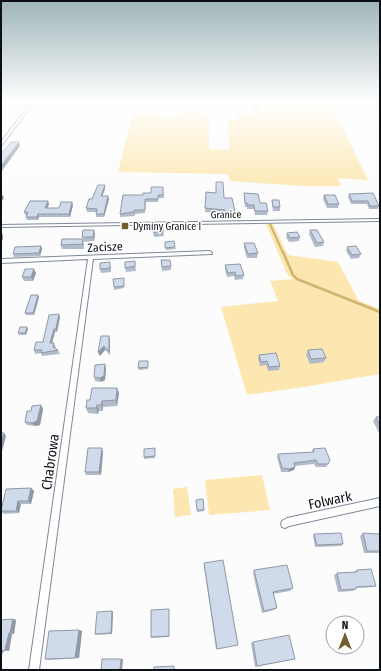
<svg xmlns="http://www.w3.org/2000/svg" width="381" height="671" font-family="'Fira Sans Condensed',sans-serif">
<rect width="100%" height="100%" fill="#fcfcfc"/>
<path fill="#fde7b0" d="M263 101 330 102 368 180 338 178 341 186H303L230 181 228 174 118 172 133 114H160V118L177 117 179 111 209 113V149L229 150 228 120H237V114H251V111H266Z
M266 224H273L288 255 338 262 359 301 380 309V374L304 387 247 395 221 307 278 301 270 281 293 279 287 274Z
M262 475 270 510 209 515 205 480Z
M187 487 191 515 175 517 173 489Z"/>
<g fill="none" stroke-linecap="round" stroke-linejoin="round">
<path stroke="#d0b56f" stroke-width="2" d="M270 224 283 253"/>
<path stroke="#d0b56f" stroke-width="2.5" d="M283 252 293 275 297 279 380 312"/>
<defs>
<path id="minor" d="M32 101H35L2 145H1V142Z
M380 219V221L1 227V225Z
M210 251 212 253V254L93 259 39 670H29L88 259 1 263V259Z
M380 498V506L289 526 285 528 282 527 281 524 282 521 287 518Z"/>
<path id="tertiary" d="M326 101 380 103V105L328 102Z"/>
</defs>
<use href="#minor" stroke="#7f8898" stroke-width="2"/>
<use href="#tertiary" stroke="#7f8898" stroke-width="2"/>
<use href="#minor" fill="#fff" fill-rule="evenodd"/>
<use href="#tertiary" fill="#fff" fill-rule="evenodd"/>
</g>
<path fill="#b2bbca" d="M96 101H118L117 103H96Z
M251 101H258L259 106V109H252Z
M216 182 224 198 235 212V215H226L225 213 205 212 206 192 216 193Z
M105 185V189L102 196 109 199 104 217H96V212H87L86 208Z
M163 187 164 198H158V202H146L145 213 135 214V216L120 217V214L143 195 151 193Z
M244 193 260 203 268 211 267 215H255L254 209H247V207H245L244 197Z
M349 194 379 206 378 209H369L367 204H351L348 197Z
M324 195 339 204 338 208H327L323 199Z
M272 200 280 207V211H273L272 204Z
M49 204 47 208H59L73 205 70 217H39L38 220H27L26 217 27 215H25L24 212Z
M163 226 164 236 154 237 153 232Z
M310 230 324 242 323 246 315 247 309 234Z
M287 233 300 237 299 241 289 242 286 237Z
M95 234 94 241 83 242 82 237Z
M165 242 175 247 176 249 166 250Z
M84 243V249H62L61 245Z
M244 243 258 253 257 258H247L244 248Z
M41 246 42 249 40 256 14 257 13 254Z
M347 247 361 254 359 258 351 259 346 251Z
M161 260 171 266V270L162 271Z
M135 261 136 271 126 272 125 268Z
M225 265 244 275 243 279 235 280 234 276 227 277 225 270Z
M111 266V272L101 273 100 269Z
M36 273 33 281H24L22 277Z
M124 278V288L114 290V287Z
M39 297 34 315H26L25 313Z
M59 314 60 317 57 332H55L52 343 56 346 55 348 58 350 60 354 42 356 41 353 35 354 34 350 43 342Z
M28 329 26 335H19L18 333Z
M110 340V355L105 350 100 356 98 352Z
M308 350 326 358 324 362 310 364 306 355Z
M259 355 280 366 279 370 268 371 266 365 260 366 258 359Z
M148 363V369L139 370 138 368Z
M106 368 105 380 101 382 95 381 94 377Z
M119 393 117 406 103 407V411H99L98 414 88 413 86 408 90 400Z
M41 405 43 409 40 425 35 426 27 425 25 422 31 411Z
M376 417H380V435L373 421Z
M155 448V458L144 459V457Z
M313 449 328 464 326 467H316L314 464 295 466 294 470 288 472H281L277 457 278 454 312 452Z
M103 452 101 475H86L85 472Z
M31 488 34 491 31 504H21L19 513 4 514 1 512Z
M196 500 204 510V511L197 512Z
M363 533 380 536V553H364L360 536Z
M314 534 343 544 341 546 315 547 313 536Z
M204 563 238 645H237L216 649 204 566Z
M254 570 293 588 290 591 273 594 277 608 274 610 262 613 253 573Z
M357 570 376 586 373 587 356 588V589L353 591 338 592 334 575 337 573 354 572Z
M169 609V637L151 638V637Z
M112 611 113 612 112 634 97 635 95 634Z
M13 619 16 620 14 634H12L9 651H4L2 654H1V620Z
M79 630 82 631 79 658 49 660 45 659Z
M253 642 295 659 255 667 251 643Z"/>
<path fill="#9199a4" d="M19 142 20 146 1 172V166Z
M105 185V189L101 199V196Z
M2 194 4 198 1 202V196Z
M108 196 109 199 104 217V214Z
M48 201 49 204 46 211 45 208Z
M72 202 73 205 70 217 69 214Z
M38 214 39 217 38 220 37 217Z
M94 230 95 234 94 241 93 237Z
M1 231 3 235V241L1 237Z
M41 246 42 249 40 256 39 253Z
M34 269 36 273 33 281 31 277Z
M38 295 39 297 34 315 33 313Z
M59 314 60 317 57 332 56 329Z
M27 327 28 329 26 335 25 333Z
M54 329 55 332 51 346 50 343Z
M109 336 110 340V355L109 351Z
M104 346 105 350 100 356 98 352Z
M105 364 106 368 105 380 101 382 100 378Z
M117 388 119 393 117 406 116 400Z
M102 401 103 407V411L101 405Z
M41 405 43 409 40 425 35 426 32 423Z
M97 405 99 411 98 414 96 408Z
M4 433 6 436 2 451 1 441Z
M102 448 103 452 101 475 99 472Z
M295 467 294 470 288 472 289 469Z
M31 488 34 491 31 504 28 501Z
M18 501 21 504 19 513 16 511Z
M112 611 113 612 112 634 111 633Z
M13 619 16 620 14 634 10 633Z
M79 630 82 631 79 658H75Z
M9 633 12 634 9 651 5 650Z
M1 651H4L2 654H1Z
M121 659H123L122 670H120Z"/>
<path fill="#cfdaeb" stroke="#9199a4" d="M252 101H258L259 106H252Z
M11 142H19L1 166V154Z
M216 182H223L224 198H232L235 212H226L225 210 205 208 206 192 216 193Z
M98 185H105L101 196H108L104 214H96L97 209 86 208 89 199H92Z
M151 187H163V195H158V199H145V210H134V212L120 214 123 195H143V193H151Z
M244 193 258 194 260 203H266L268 211H255L254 205H248L247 203H245Z
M373 193 379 206H370L368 201H352L349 194Z
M324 195H335L339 204H328Z
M272 200H279L280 207H273Z
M30 201H48L45 208H59L61 202H72L69 214H38L37 217H26L28 212H24Z
M163 226V232H153V227Z
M83 230H94L93 237H82Z
M310 230H317L324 242 317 243Z
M297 232 300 237 290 238 287 233Z
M62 239H82L83 244 61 245Z
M174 241 175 247 165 248V242Z
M244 243H254L258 253 248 254Z
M41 246 39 253 13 254 15 247Z
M356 246 361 254 352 255 347 247Z
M161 260H170L171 266 162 267Z
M135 261V266L125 268V262Z
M110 262V268L100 269V263Z
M240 264 244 275 236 276 235 272 228 273 225 265Z
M25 269H34L31 277H22Z
M124 278V286L114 287 113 279Z
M31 295H38L33 313H25Z
M59 314 56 329H54L50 343H54L53 347 58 350 41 353 42 350H34L36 342H43L49 315Z
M20 327H27L25 333H18Z
M101 336H109V351L104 346 98 352Z
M322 349 326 358 311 359 308 350Z
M276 353 280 366 269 367 267 361 261 362 259 355Z
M139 361H148V367L138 368Z
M105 364 104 376 100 378 94 377 95 365Z
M92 388H117L116 400 102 401 101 405H97L96 408H86L87 400H90Z
M41 405 37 421 32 423 25 422 27 411H31L32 406Z
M376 417H380V426Z
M1 433H4L1 441Z
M88 448H102L99 472H85Z
M155 448V456L144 457V449Z
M325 448 330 460 328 464H318L316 460 294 463 295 467 289 469 282 468 278 454 314 452 313 449Z
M31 488 28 501H18L16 511H1L6 489Z
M203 499 204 510H197L196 500Z
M341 533 343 544 317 545 314 534Z
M363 533 379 534 380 536V551H367Z
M223 560 238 645 217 649 204 563Z
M287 565 293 588 273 592 277 608 264 611 254 570Z
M371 569 376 586 356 587V589L341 590 337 573 357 572V570Z
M169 609V636L151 637V610Z
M112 611 111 633 95 634 97 612Z
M13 619 10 633H9L5 650 1 651V620Z
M79 630 75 658 45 659 49 631Z
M289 635 295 659 257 666 253 642Z
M102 659H121L120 670H101Z
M174 666V670H154V667Z"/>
<linearGradient id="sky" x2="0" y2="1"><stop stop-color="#9eb4b8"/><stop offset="0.52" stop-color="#fefefe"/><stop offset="1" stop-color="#fefefe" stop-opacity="0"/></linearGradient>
<rect width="381" height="195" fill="url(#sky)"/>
<rect fill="#715f2d" stroke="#fff" stroke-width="1.5" x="121" y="222" width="8" height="8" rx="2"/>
<g text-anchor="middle" stroke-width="3" stroke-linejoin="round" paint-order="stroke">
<g font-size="10" fill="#0c1015" stroke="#fff">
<text transform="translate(226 214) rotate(-1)" y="4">Granice</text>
</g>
<g font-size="10" fill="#0c1015" stroke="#fff" text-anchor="start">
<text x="133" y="230">Dyminy Granice I</text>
</g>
<g font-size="12" fill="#0c1015" stroke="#fff">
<text transform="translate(105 247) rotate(-3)" y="4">Zacisze</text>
</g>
<g font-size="14" fill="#0c1015" stroke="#fff">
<text transform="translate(50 462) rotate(-82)" y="5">Chabrowa</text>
<text transform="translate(330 500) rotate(-12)" y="5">Folwark</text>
</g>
</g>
<rect width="381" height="671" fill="none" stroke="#0c1015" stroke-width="4"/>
<g transform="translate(345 635)"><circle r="19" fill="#ffffff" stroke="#9e9fa1"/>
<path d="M0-3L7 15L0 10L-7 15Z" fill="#715f2d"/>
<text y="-6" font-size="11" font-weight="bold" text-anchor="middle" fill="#0c1015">N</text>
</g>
</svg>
